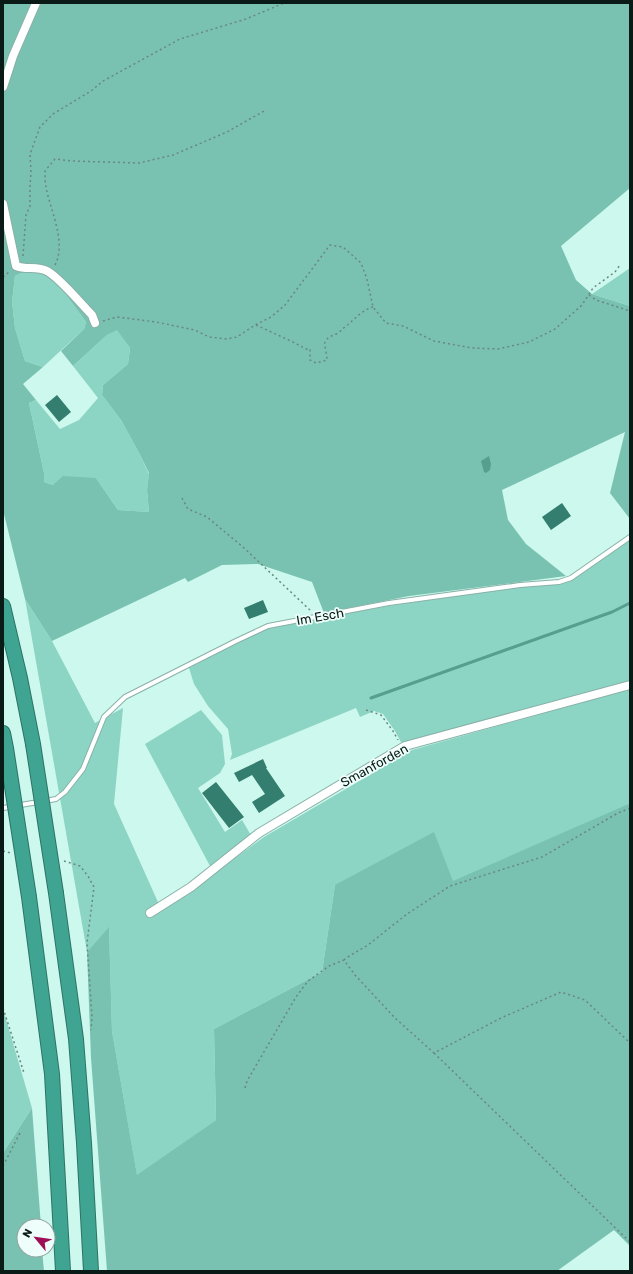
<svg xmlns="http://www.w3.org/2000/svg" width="633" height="1274" font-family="Rubik,sans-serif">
<rect width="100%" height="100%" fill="#cdf8ed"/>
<path fill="#8cd5c4" d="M630 268V306L592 294Z
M34 270 48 275 64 292 86 322 84 329 43 367 25 361 15 328 12 302 15 276 19 274Z
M117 329 130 348 128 364 103 385 102 395 121 420 138 451 149 474 147 490 149 512 118 510 96 478 53 485 44 482V473L29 403 36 400 60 429 79 420 98 398 73 366 107 335Z
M630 539V683L402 744 395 731 383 714 374 711 360 717 356 708 230 760 232 754 228 729 208 706 194 684 189 668 268 627 388 606 519 587 559 584 572 580Z
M25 599 52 641 95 723 123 708 114 804 162 911 264 837 412 750 630 689V803L453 882 335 885 322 972 214 1029 216 1120 137 1176 112 1031 109 928 87 952Z
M201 710 222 735 225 764 220 773 198 788 225 832 242 820 252 837 210 866 145 744Z
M3 1009 32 1108 3 1153Z"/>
<path fill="#79c2b1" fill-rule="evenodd" d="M3 3H630V188L561 246 576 280 592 294 630 306V519L610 493 625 432 502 490 508 520 526 544 566 576 409 596 324 613 312 582 258 564 222 565 188 582 185 578 52 641 25 599 3 510ZM33 270 48 275 64 292 86 322 84 329 61 351 73 366 107 335 117 330 130 348 128 364 103 385 102 395 121 420 138 451 149 473 147 490 149 512 118 510 96 478 63 476 53 485 44 482V473L29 403 36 400 23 384 43 367 25 361 15 328 12 302 15 276 19 274Z
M630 803V1246L614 1230 557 1271H107L91 1058 87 952 109 927 112 1031 137 1175 216 1120 214 1029 322 972 335 885 434 832 453 881Z
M32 1108 41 1226H24V1250H42L44 1271H3V1153Z"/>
<path fill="#569e8f" d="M489 456 491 464 490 470 486 473 484 472 481 461Z"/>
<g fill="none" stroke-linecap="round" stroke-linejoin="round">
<path stroke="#569e8f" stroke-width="3" d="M371 698 612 612 630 603"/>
</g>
<path fill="#347e6f" d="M57 395 71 412 59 422 45 405Z
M562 503 571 516 551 530 542 517Z
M263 600 268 612 249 619 244 608Z
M263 759 267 768H266L285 796 259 813 252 802 265 794 252 775 239 782 234 773Z
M216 782 244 817 229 828 202 793Z"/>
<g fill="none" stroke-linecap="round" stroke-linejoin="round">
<defs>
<path id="service" d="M3 808 56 799 65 792 83 769 104 717 125 697 236 641 268 626 389 603 520 585 559 582 571 578 630 537"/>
<path id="minor" d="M3 87 13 56 36 3
M3 204 16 266C26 270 37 266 47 271 60 278 81 304 92 315L95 323
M150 913 191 887 259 833 405 746 630 685"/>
<path id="motorway" d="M3 606 20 678 33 744
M3 733 6 748
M56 893 76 1039 84 1143 91 1271
M29 897 52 1074 63 1271"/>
</defs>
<use href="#service" stroke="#88b1a7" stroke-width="6"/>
<use href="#minor" stroke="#88b1a7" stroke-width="10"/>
<use href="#motorway" stroke="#2c7466" stroke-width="16"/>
<path stroke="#6a8780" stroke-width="1.5" stroke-dasharray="2 3" stroke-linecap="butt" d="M23 256 26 215 30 206V186L31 172 30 154 40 127 53 114 91 91 103 81 180 39 246 19 284 3
M55 265C67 242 50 210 46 187 45 182 45 176 45 171L55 159 72 161 139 163 173 155 227 132 264 111
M3 277 9 272
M589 295 596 300 630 311
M103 321 117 317 156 322 195 330 209 337 227 339 237 337 255 325 271 317 285 305 330 245 343 247 361 263 367 279 373 307 386 323 403 326 434 341 472 348 498 349 529 342 555 329 582 305 593 288 615 272 620 265
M256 325 293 342 306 349H310V360L316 363 327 360C327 355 324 343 325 342 328 336 333 336 338 333 341 331 342 329 345 327 354 320 362 310 373 307
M182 498 188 509 207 517 243 547 311 611
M366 710 381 715 393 731 398 740
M630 808 618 813 542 857 450 886 407 914 368 945 346 958 344 960 355 975 395 1018 434 1053 501 1018 561 992 585 1000 630 1043
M3 851 11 853
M64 861 80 866 88 876 94 887 87 943 92 1017 91 1030
M3 1008 24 1073
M434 1053 630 1242
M245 1088 247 1081 296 997 308 981 329 966 344 960
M3 1166 21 1131"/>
<use href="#service" stroke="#fff" stroke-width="4"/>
<use href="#minor" stroke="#fff" stroke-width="8"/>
<use href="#motorway" stroke="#3fa491" stroke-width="14"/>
<defs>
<path id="motorway-bridge" d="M33 744 56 893
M6 748 29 897"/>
</defs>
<use href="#motorway-bridge" stroke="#2c7466" stroke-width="16" stroke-linecap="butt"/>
<use href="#motorway-bridge" stroke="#3fa491" stroke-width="14"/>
</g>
<g text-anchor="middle" stroke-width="3.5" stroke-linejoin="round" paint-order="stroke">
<g font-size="13" fill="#0a1a17" stroke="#eefefa">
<text transform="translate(320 616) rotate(-10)" y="5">Im Esch</text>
<text transform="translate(374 765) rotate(-29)" y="5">Smanforden</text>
</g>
</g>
<rect width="633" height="1274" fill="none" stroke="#0a1a17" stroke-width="8"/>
<g transform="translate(36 1238) rotate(299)"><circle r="19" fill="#eefefa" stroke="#93a39f"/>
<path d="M0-3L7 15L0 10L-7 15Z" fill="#9f0f58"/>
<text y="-6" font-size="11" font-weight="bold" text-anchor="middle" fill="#0a1a17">N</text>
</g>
</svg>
